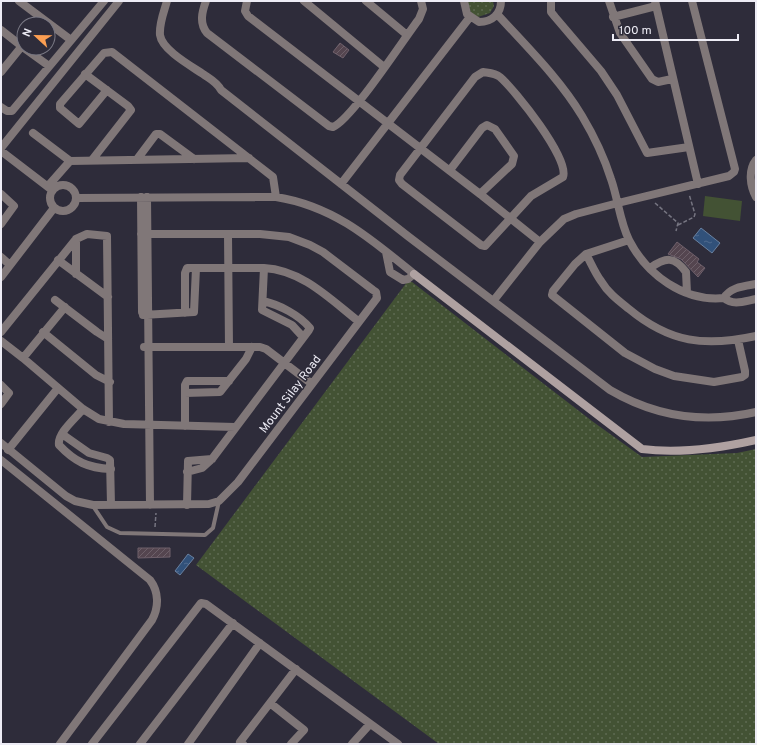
<svg xmlns="http://www.w3.org/2000/svg" width="757" height="745" font-family="Overpass,sans-serif">
<defs>
<pattern id="grass-dots" width="8" height="8" patternUnits="userSpaceOnUse"><rect width="8" height="8" fill="#435234"/><path d="M2 2h.1M6 6h.1" fill="none" stroke="#5e6b52" stroke-width="1.8" stroke-linecap="round"/></pattern>
<pattern id="water-ripples" width="26" height="14" patternUnits="userSpaceOnUse"><rect width="26" height="14" fill="#31517a"/><path d="M2 4q2-2 4 0t4 0M15 11q2-2 4 0t4 0" fill="none" stroke="#4f6a8e"/></pattern>
<pattern id="building-hatch" width="6" height="6" patternUnits="userSpaceOnUse"><rect width="6" height="6" fill="#54454f"/><path d="M-1 1l2-2M0 6l6-6M5 7l2-2" fill="none" stroke="#6d6069"/></pattern>
</defs>
<rect width="100%" height="100%" fill="#2e2c3a"/>
<path fill="url(#grass-dots)" d="M467 1H493L494 6 490 13 478 17 471 13Z
M407 282H412L592 421 642 457 737 453 756 449V744H439L196 565Z"/>
<path fill="#435234" d="M705 196 742 201 740 221 703 216Z"/>
<path fill="url(#water-ripples)" stroke="#69809f" d="M701 228 720 243 712 253 693 238Z
M188 554 194 558 180 575 175 571Z"/>
<path fill="url(#building-hatch)" stroke="#6f606b" d="M340 43 349 50 343 58 333 52Z
M677 242 699 259 697 262 705 268 698 277 681 259 668 254Z
M138 548H170V557L138 558Z"/>
<g fill="none" stroke-linecap="round" stroke-linejoin="round">
<path stroke="#767581" stroke-width="1.5" stroke-dasharray="4 2" stroke-linecap="butt" d="M655 203 678 223 676 231
M678 225 694 217 695 214 689 194
M155 527 156 513"/>
<path stroke="#807778" stroke-width="4" d="M93 506 107 527 120 533 205 535 213 528 219 501"/>
<path stroke="#807778" stroke-width="8" d="M19 1 71 40
M167 1C164 12 159 23 160 35 162 50 191 66 203 74 210 79 217 82 221 90L409 237 610 390C656 417 704 424 756 412
M206 1C202 12 199 23 207 33L329 126 333 127C352 119 403 40 419 19L423 9 421 1
M247 1 245 11 248 16 480 194 540 242
M304 1 384 67
M366 1 407 35
M464 1 467 14 479 22C492 22 501 14 501 1
M551 1V12L555 17 601 71 617 95 647 153 689 147
M609 1 620 33 652 79 658 82 672 79
M655 1 698 184
M497 14C527 47 559 78 582 116 594 136 604 157 611 179 618 199 620 222 629 240 647 275 684 302 724 298 733 306 745 301 756 299
M613 17 656 6
M1 30 24 48
M24 48 49 66
M1 72 22 46
M483 72C489 73 495 73 500 77 515 90 570 159 563 177L531 196 485 246 481 245 402 184 399 180 400 175 475 77Z
M85 74 128 106 131 110 92 160
M107 90 79 124 60 108V104L104 53 112 52 273 177 276 197
M1 107 7 111H12L104 1
M33 133 70 161
M1 148 119 1
M1 151 52 190
M138 158 156 134H160L194 159
M756 160C748 170 750 186 756 197
M450 170 482 128 487 125 495 129 514 156 512 164 480 194
M341 184 470 17
M50 198a13 13 0 1 1 26 0a13 13 0 1 1-26 0Z
M48 186 70 161 249 158
M1 194 14 206 1 224
M141 197 142 312
M147 197 150 505
M77 198 276 197C333 206 370 238 414 274L408 279 403 280 390 272 386 252
M228 234 229 347
M76 239V274
M629 240 586 254 575 264 553 291 552 295 625 353 655 369 674 376 714 382 742 377 745 375V371L738 340
M586 254C591 263 595 273 601 281 608 293 619 301 629 309 670 343 705 347 756 336
M1 257 10 265
M58 260 108 297
M264 268 262 310 292 325 303 337
M650 268C666 257 674 256 686 272L687 293
M1 277 54 208
M724 298C730 287 745 286 756 284
M55 300 97 332 108 339
M494 300 540 242 564 219 576 214 618 203 729 176 734 172 735 169 692 1
M185 313V273L187 268H264C302 270 330 299 358 321
M143 315 194 312 196 268
M1 332 76 239 87 234 107 236 109 422
M43 332 96 375 110 382
M1 341 23 358 83 409 99 419 124 424 235 427
M144 347H260L266 349 312 384
M23 358 65 307
M1 385 9 393 1 404
M185 393 220 392 246 359 252 347
M83 409C76 418 57 433 59 445 75 462 88 468 111 469
M185 426V385L187 381H229
M62 434 89 453 107 458 110 460 111 505
M1 443 66 496 75 501 93 505 209 504 219 501 238 482 377 298 376 292 373 290 323 252 310 245 289 237 260 234H141
M8 450 58 388
M1 460 150 580C159 592 159 607 152 620L60 744
M187 472 202 468 212 459 309 330 310 328C299 315 280 305 263 301
M187 505 188 461 212 459
M270 703 304 730 291 744
M92 744 201 603 206 604 398 744
M140 744 233 623
M188 744 260 643
M243 744 240 742 296 669
M352 744 370 724"/>
<path stroke="#afa1a1" stroke-width="8" d="M414 274 642 449C679 454 720 448 756 440"/>
</g>
<g text-anchor="middle" stroke-width="3" stroke-linejoin="round" paint-order="stroke">
<g font-size="12" fill="#edecf5" stroke="#2e2c3a">
<text transform="translate(290 394) rotate(-53)" y="4">Mount Silay Road</text>
</g>
</g>
<rect width="757" height="745" fill="none" stroke="#edecf5" stroke-width="4"/>
<g transform="translate(36 36) rotate(292)"><circle r="19" fill="#2e2c3a" stroke="#7a7985"/>
<path d="M0-3L7 15L0 10L-7 15Z" fill="#fb9e52"/>
<text y="-6" font-size="11" font-weight="bold" text-anchor="middle" fill="#edecf5">N</text>
</g>
<path d="M613 34v6h125v-6" fill="none" stroke="#edecf5" stroke-width="2"/>
<text x="619" y="34" font-size="12" fill="#edecf5" stroke="#2e2c3a" stroke-width="3" paint-order="stroke">100 m</text>
</svg>
